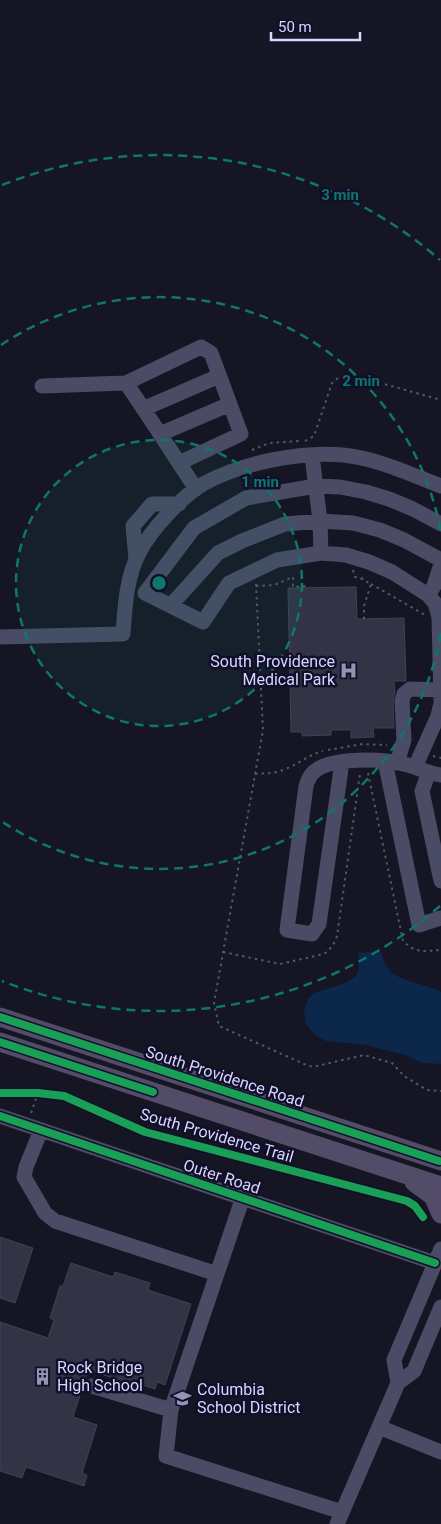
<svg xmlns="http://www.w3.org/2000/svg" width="441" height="1524" font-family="Roboto,sans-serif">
<rect width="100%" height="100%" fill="#161523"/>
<path fill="#0b2749" d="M381 951C387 984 415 979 441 992V1064L422 1063 408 1056 366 1045 326 1041 315 1035 306 1024 304 1011 308 999 315 993 345 983 355 977 359 969 358 953Z"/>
<path fill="#343345" stroke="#414057" d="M356 587 357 619 404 618 406 681H394L395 692 393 701 394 728H373L374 737 351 738V730H331V735L302 736V732H291L288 588Z
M0 1237 33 1248 15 1303 0 1298Z
M71 1263 113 1277 115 1272 150 1283 148 1290 191 1304 165 1385 157 1382 155 1389 133 1382 132 1384 88 1370 73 1417 97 1425 82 1473 87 1475 84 1486 26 1467 22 1478 0 1471V1322L48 1338 54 1320 50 1318 60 1286H63Z"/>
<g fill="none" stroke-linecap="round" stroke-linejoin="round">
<path stroke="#495c6a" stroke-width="2" stroke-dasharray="2.5 4" stroke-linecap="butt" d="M305 441 314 436 332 383 340 376 349 374 441 400
M252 450 269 443 300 441
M353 570 355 577 362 579
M256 584 263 730 214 1003 219 1026 304 1064 313 1067 364 1055 392 1063 404 1076 427 1090 441 1091
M371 584 425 615
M256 586 274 585 293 577V587L307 586
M364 619V606L371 584 362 579 364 575
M328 750 363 744 387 745
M433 756 441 758
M368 773 403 941C416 954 424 951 441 950
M255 774C265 773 274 774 283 770 297 765 308 755 323 751
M223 952 280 964 324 954C331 949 334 944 337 936L360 774
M31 1113 38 1093"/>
<path stroke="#4a4b64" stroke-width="15" d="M42 386 126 383
M143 409 219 376
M160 434 230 404
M312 456 320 521 321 553
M179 463 241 434 211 353 201 347 126 383C150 418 173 454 196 489
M136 559 133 526 152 504H179
M428 595 392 572 369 562 346 555 321 553 277 560 229 583 203 622 145 593 194 528 246 498 316 486 340 487 366 492 389 499 413 509 441 524
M171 605 218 553 242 541 285 524 320 521 353 523 380 530 404 540 441 560
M0 637 123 634C125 607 126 578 139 553 150 531 182 496 203 484 241 463 300 451 343 455 376 458 410 474 441 486
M385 761 419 925 441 918
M342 762 319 924 312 934 287 930 306 786C307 782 309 778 311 775 326 755 386 759 408 765 419 768 430 774 441 775
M397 763 404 740 402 701 404 694 410 689 441 690
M415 767 438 716 441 703 439 617 435 603 428 595 434 586 441 564
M429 772 422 791 441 881
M0 1116 435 1263
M41 1130 26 1167 24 1177 45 1213 55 1221 217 1274
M398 1383 394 1360 441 1249
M92 1386 171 1410 243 1197
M171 1410 166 1456 342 1512
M379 1427 441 1452
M337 1524 398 1383 414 1371 441 1307"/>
<path stroke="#524c69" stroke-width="19" d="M0 1017 441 1161
M0 1042 441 1186
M414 1182 433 1196 441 1214"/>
<defs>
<path id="cycleway" d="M0 1017 439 1161
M0 1042 153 1092
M0 1093H38L64 1096 145 1132 407 1201 415 1206 423 1217
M0 1116 435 1263"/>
</defs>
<use href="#cycleway" stroke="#110f29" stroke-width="11"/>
<use href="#cycleway" stroke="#1a9f57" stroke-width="8"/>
</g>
<circle cx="159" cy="583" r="143" fill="#0f766e" fill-opacity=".12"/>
<g fill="none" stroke="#0f766e" stroke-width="2.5" stroke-dasharray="9 6">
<circle cx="159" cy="583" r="143"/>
<path d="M441 633A286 286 0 0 1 1 821M1 345A286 286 0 0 1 441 533"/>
<path d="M440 906A428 428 0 0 1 2 981M2 185A428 428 0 0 1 440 260"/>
</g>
<defs>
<symbol id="hospital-bare" viewBox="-9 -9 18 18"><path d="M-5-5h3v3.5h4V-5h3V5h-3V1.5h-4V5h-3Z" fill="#9393b2" stroke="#110f29" stroke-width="2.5" paint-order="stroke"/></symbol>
<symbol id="building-bare" viewBox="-9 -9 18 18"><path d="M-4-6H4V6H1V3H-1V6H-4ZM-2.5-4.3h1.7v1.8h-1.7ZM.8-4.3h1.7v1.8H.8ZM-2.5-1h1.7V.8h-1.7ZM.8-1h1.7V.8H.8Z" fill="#9393b2" stroke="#110f29" stroke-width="2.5" paint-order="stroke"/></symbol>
<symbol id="school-bare" viewBox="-9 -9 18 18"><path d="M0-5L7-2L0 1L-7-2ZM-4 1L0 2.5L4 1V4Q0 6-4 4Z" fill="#9393b2" stroke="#110f29" stroke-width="2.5" paint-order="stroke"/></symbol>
</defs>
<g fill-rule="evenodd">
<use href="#hospital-bare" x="336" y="658" width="25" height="25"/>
<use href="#building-bare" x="30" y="1364" width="25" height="25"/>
<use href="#school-bare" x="170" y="1386" width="25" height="25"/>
</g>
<g text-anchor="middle" stroke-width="5" stroke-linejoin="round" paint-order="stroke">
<g font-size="16" fill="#d7d7ff" stroke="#110f29" text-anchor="start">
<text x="335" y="667" text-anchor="end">South Providence<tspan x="335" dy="18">Medical Park</tspan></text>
<text x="57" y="1373">Rock Bridge<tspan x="57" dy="18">High School</tspan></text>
<text x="197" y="1395">Columbia<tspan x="197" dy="18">School District</tspan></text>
</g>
<g font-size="16" fill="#d7d7ff" stroke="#110f29">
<text transform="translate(225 1076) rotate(18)" y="6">South Providence Road</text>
<text transform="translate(217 1135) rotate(16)" y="6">South Providence Trail</text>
<text transform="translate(222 1176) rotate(18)" y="6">Outer Road</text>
</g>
</g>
<circle cx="159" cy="583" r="8" fill="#0f766e" stroke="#110f29" stroke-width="2.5"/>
<g font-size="15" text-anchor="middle" font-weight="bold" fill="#0f766e" stroke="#110f29" stroke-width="5" stroke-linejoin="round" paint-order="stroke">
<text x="340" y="200">3 min</text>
<text x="361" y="386">2 min</text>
<text x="260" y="487">1 min</text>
</g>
<path d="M271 32v8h89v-8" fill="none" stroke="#d7d7ff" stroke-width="2.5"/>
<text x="278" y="32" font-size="15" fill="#d7d7ff" stroke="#110f29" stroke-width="4" paint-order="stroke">50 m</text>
</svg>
